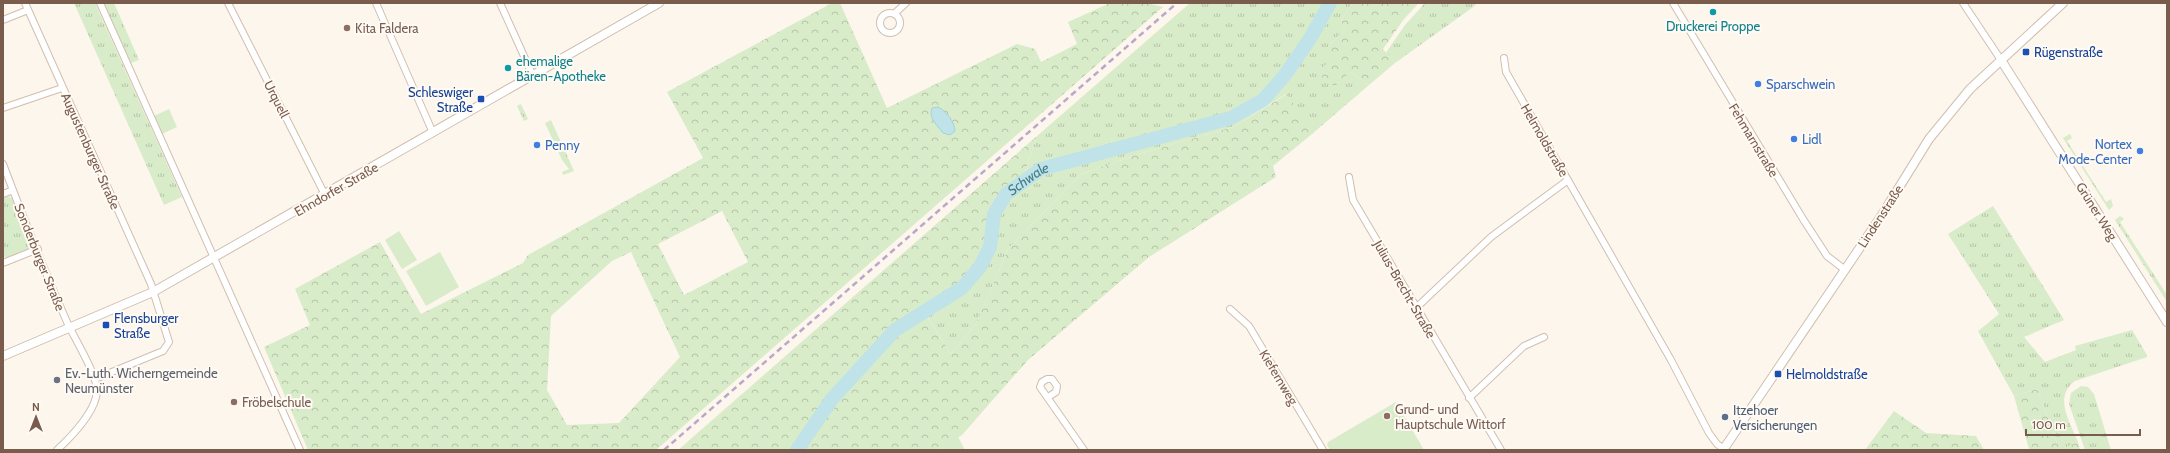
<svg xmlns="http://www.w3.org/2000/svg" width="2170" height="453" font-family="Cabin,sans-serif">
<defs>
<pattern id="grass-tufts" width="24" height="20" patternUnits="userSpaceOnUse"><rect width="24" height="20" fill="#d8ecc9"/><path d="M3 7l-1-3M5 7V3M7 7l1-3M15 17l-1-3M17 17v-4M19 17l1-3" fill="none" stroke="#b4c2a5"/></pattern>
<pattern id="forest-crowns" width="20" height="18" patternUnits="userSpaceOnUse"><rect width="20" height="18" fill="#d8ecc9"/><path d="M2 6a3 3 0 1 1 6 0M12 15a3 3 0 1 1 6 0" fill="none" stroke="#b4c2a5"/></pattern>
</defs>
<rect width="100%" height="100%" fill="#fdf6ec"/>
<path fill="url(#grass-tufts)" d="M74 3H95L182 197 164 205Z
M104 3H114L139 60 131 63Z
M1190 3H1352L1341 21 1345 30 1328 46 1350 72 1369 85 1312 134 1286 94 1233 127 1139 154 1081 174 1008 249 976 324 951 354 923 310 990 247 994 214 1006 194 1022 181 1037 136Z
M1425 3H1474L1476 5 1395 63 1386 53 1387 51 1405 25Z
M521 104 528 119 524 121 517 106Z
M551 120 574 171 563 175 562 172 569 169 562 160 545 123Z
M2070 134 2072 138 2067 141 2106 202 2111 199 2113 206 2109 210 2063 138Z
M8 196 13 199 32 245 28 250 6 258 3 256V197Z
M1993 206 2064 320 2024 337 2045 362 2076 350 2075 346 2132 330 2147 355V357L2075 381C2053 397 2070 422 2078 442L2060 450 2037 389 2014 396 1978 331 1999 314 1948 234Z
M2120 216 2124 219 2120 222 2167 295V302L2115 220Z
M2081 386 2088 387 2094 394 2111 450H2085L2069 404 2071 393Z"/>
<path fill="url(#forest-crowns)" fill-rule="evenodd" d="M832 3H840L887 108 1017 44 1035 49 1041 62 1077 44 1068 22 1110 3H1147L1163 7 656 450H308L264 347 310 325 295 289 380 242 421 314 523 263 528 255 703 158 667 92ZM722 211 748 262 684 295 658 244ZM631 252 680 357 619 423 567 425 547 390 551 316 612 261Z
M1352 3H1419L1404 19 1383 49 1395 63 1369 85 1350 72 1335 86 1324 80 1319 71 1330 60 1328 46 1345 30 1341 21Z
M1287 94 1312 134 1273 166 1276 177 1149 257 1028 360 962 435 940 450H678L1037 136 1022 181 1006 194 994 214 990 247 980 267 962 288 924 312 951 354 976 324 1008 249 1081 174 1139 154 1233 127Z
M2037 389 2060 450 2078 442 2080 450H2026L2029 449 2014 396Z
M1894 411 1926 433 1976 436 1984 450H1865Z"/>
<path fill="#d8ecc9" d="M169 109 177 127 162 134 154 116Z
M399 231 417 260 402 269 385 240Z
M440 252 459 287 426 306 406 271Z
M1396 402 1424 450H1330L1327 445 1328 442Z
M958 437 965 450H940Z"/>
<path fill="#bfe3e8" stroke="#a5d3da" d="M938 107C946 111 955 122 955 131L950 135 943 133C937 125 928 118 932 108Z"/>
<g fill="none" stroke-linecap="round" stroke-linejoin="round">
<path stroke="#bfe3e8" stroke-width="14" id="s1" d="M797 450 832 399 895 330 962 288 980 267 990 247 994 214 1006 194 1041 169 1231 118 1263 100 1285 75 1311 37 1330 3"/>
<defs>
<path id="minor" d="M25 3 151 284 169 342 163 351 95 379
M100 3 300 450
M228 3 325 195
M376 3 433 133
M500 3 533 76
M1673 3 1803 219 1827 256 1844 269
M1963 3 2001 60
M880 23a10 10 0 1 1 20 0a10 10 0 1 1-20 0Z
M894 14 906 3
M3 20 28 10
M1504 58 1506 72 1671 360 1709 433 1717 444 1724 449
M3 108 62 88
M3 164C23 217 44 270 67 322 74 338 97 374 97 391 96 411 71 437 57 450
M1349 177 1353 200 1501 450
M3 194 13 190
M3 263 38 249
M1416 308 1491 237 1568 180
M1230 309 1249 326 1323 450
M1048 397 1056 392 1057 386 1052 379H1047L1042 382 1040 387 1084 450
M1469 398 1524 346 1544 337"/>
<path id="tertiary" d="M2001 60 2167 322
M3 356 153 292 659 3
M1723 450 1882 215 1929 139 1970 89 2063 3"/>
</defs>
<use href="#minor" stroke="#d1beb0" stroke-width="8"/>
<use href="#tertiary" stroke="#d1beb0" stroke-width="10"/>
<use href="#minor" stroke="#fff" stroke-width="6"/>
<use href="#tertiary" stroke="#fff" stroke-width="8"/>
<path stroke="#b9a8c9" stroke-width="2.5" stroke-dasharray="6 4" stroke-linecap="butt" d="M664 450 1177 3"/>
</g>
<g fill="#0f9aa8" stroke="#fffaf3" stroke-width="1.5">
<circle cx="1713" cy="12" r="4"/>
<circle cx="508" cy="68" r="4"/>
</g>
<g fill="#8d6e63" stroke="#fffaf3" stroke-width="1.5">
<circle cx="347" cy="28" r="4"/>
<circle cx="234" cy="402" r="4"/>
<circle cx="1387" cy="416" r="4"/>
</g>
<g fill="#1a4fb4" stroke="#fffaf3" stroke-width="1.5">
<rect x="2022" y="48" width="8" height="8" rx="2"/>
<rect x="477" y="95" width="8" height="8" rx="2"/>
<rect x="102" y="321" width="8" height="8" rx="2"/>
<rect x="1774" y="370" width="8" height="8" rx="2"/>
</g>
<g fill="#3f7fe0" stroke="#fffaf3" stroke-width="1.5">
<circle cx="1758" cy="84" r="4"/>
<circle cx="1794" cy="139" r="4"/>
<circle cx="537" cy="145" r="4"/>
<circle cx="2140" cy="151" r="4"/>
</g>
<circle fill="#6b7280" stroke="#fffaf3" stroke-width="1.5" cx="57" cy="380" r="4"/>
<circle fill="#5c6f8a" stroke="#fffaf3" stroke-width="1.5" cx="1725" cy="417" r="4"/>
<g text-anchor="middle" stroke-width="4" stroke-linejoin="round" paint-order="stroke">
<g font-size="13" fill="#0d838f" stroke="#fffaf3">
<text x="1713" y="31">Druckerei Proppe</text>
<text x="516" y="66" text-anchor="start">ehemalige<tspan x="516" dy="15">Bären-Apotheke</tspan></text>
</g>
<g font-size="13" fill="#785e54" stroke="#fffaf3" text-anchor="start">
<text x="355" y="33">Kita Faldera</text>
<text x="242" y="407">Fröbelschule</text>
<text x="1395" y="414">Grund- und<tspan x="1395" dy="15">Hauptschule Wittorf</tspan></text>
</g>
<g font-size="13" fill="#164399" stroke="#fffaf3" text-anchor="start">
<text x="2034" y="57">Rügenstraße</text>
<text x="473" y="97" text-anchor="end">Schleswiger<tspan x="473" dy="15">Straße</tspan></text>
<text x="114" y="323">Flensburger<tspan x="114" dy="15">Straße</tspan></text>
<text x="1786" y="379">Helmoldstraße</text>
</g>
<g font-size="13" fill="#366cbe" stroke="#fffaf3" text-anchor="start">
<text x="1766" y="89">Sparschwein</text>
<text x="1802" y="144">Lidl</text>
<text x="2132" y="149" text-anchor="end">Nortex<tspan x="2132" dy="15">Mode-Center</tspan></text>
<text x="545" y="150">Penny</text>
</g>
<g font-size="13" fill="#7a5c4d" stroke="#fffaf3">
<text transform="translate(277 99) rotate(63)" y="5">Urquell</text>
<text transform="translate(1545 140) rotate(60)" y="5">Helmoldstraße</text>
<text transform="translate(1754 140) rotate(59)" y="5">Fehmarnstraße</text>
<text transform="translate(91 151) rotate(66)" y="5">Augustenburger Straße</text>
<text transform="translate(336 189) rotate(-30)" y="5">Ehndorfer Straße</text>
<text transform="translate(2097 211) rotate(58)" y="5">Grüner Weg</text>
<text transform="translate(1880 216) rotate(-57)" y="5">Lindenstraße</text>
<text transform="translate(40 257) rotate(68)" y="5">Sonderburger Straße</text>
<text transform="translate(1405 289) rotate(60)" y="5">Julius-Brecht-Straße</text>
<text transform="translate(1279 377) rotate(59)" y="5">Kiefernweg</text>
</g>
<g font-size="13" fill="#5b616d" stroke="#fffaf3" text-anchor="start">
<text x="65" y="378">Ev.-Luth. Wicherngemeinde<tspan x="65" dy="15">Neumünster</tspan></text>
</g>
<g font-size="13" fill="#4e5e75" stroke="#fffaf3" text-anchor="start">
<text x="1733" y="415">Itzehoer<tspan x="1733" dy="15">Versicherungen</tspan></text>
</g>
<g font-size="14" font-style="italic" fill="#437c86" stroke="#fffaf3">
<text dy="5" stroke="none"><textPath href="#s1" startOffset="368">Schwale</textPath></text>
</g>
</g>
<rect width="2170" height="453" fill="none" stroke="#7a5c4d" stroke-width="8"/>
<g transform="translate(36 417)" stroke="#fffaf3" stroke-width="3" paint-order="stroke">
<path d="M0-3L7 15L0 10L-7 15Z" fill="#7a5c4d"/>
<text y="-6" font-size="11" font-weight="bold" text-anchor="middle" fill="#7a5c4d">N</text>
</g>
<path d="M2026 429v6h114v-6" fill="none" stroke="#7a5c4d" stroke-width="2"/>
<text x="2032" y="429" font-size="12" fill="#7a5c4d" stroke="#fffaf3" stroke-width="3" paint-order="stroke">100 m</text>
</svg>
